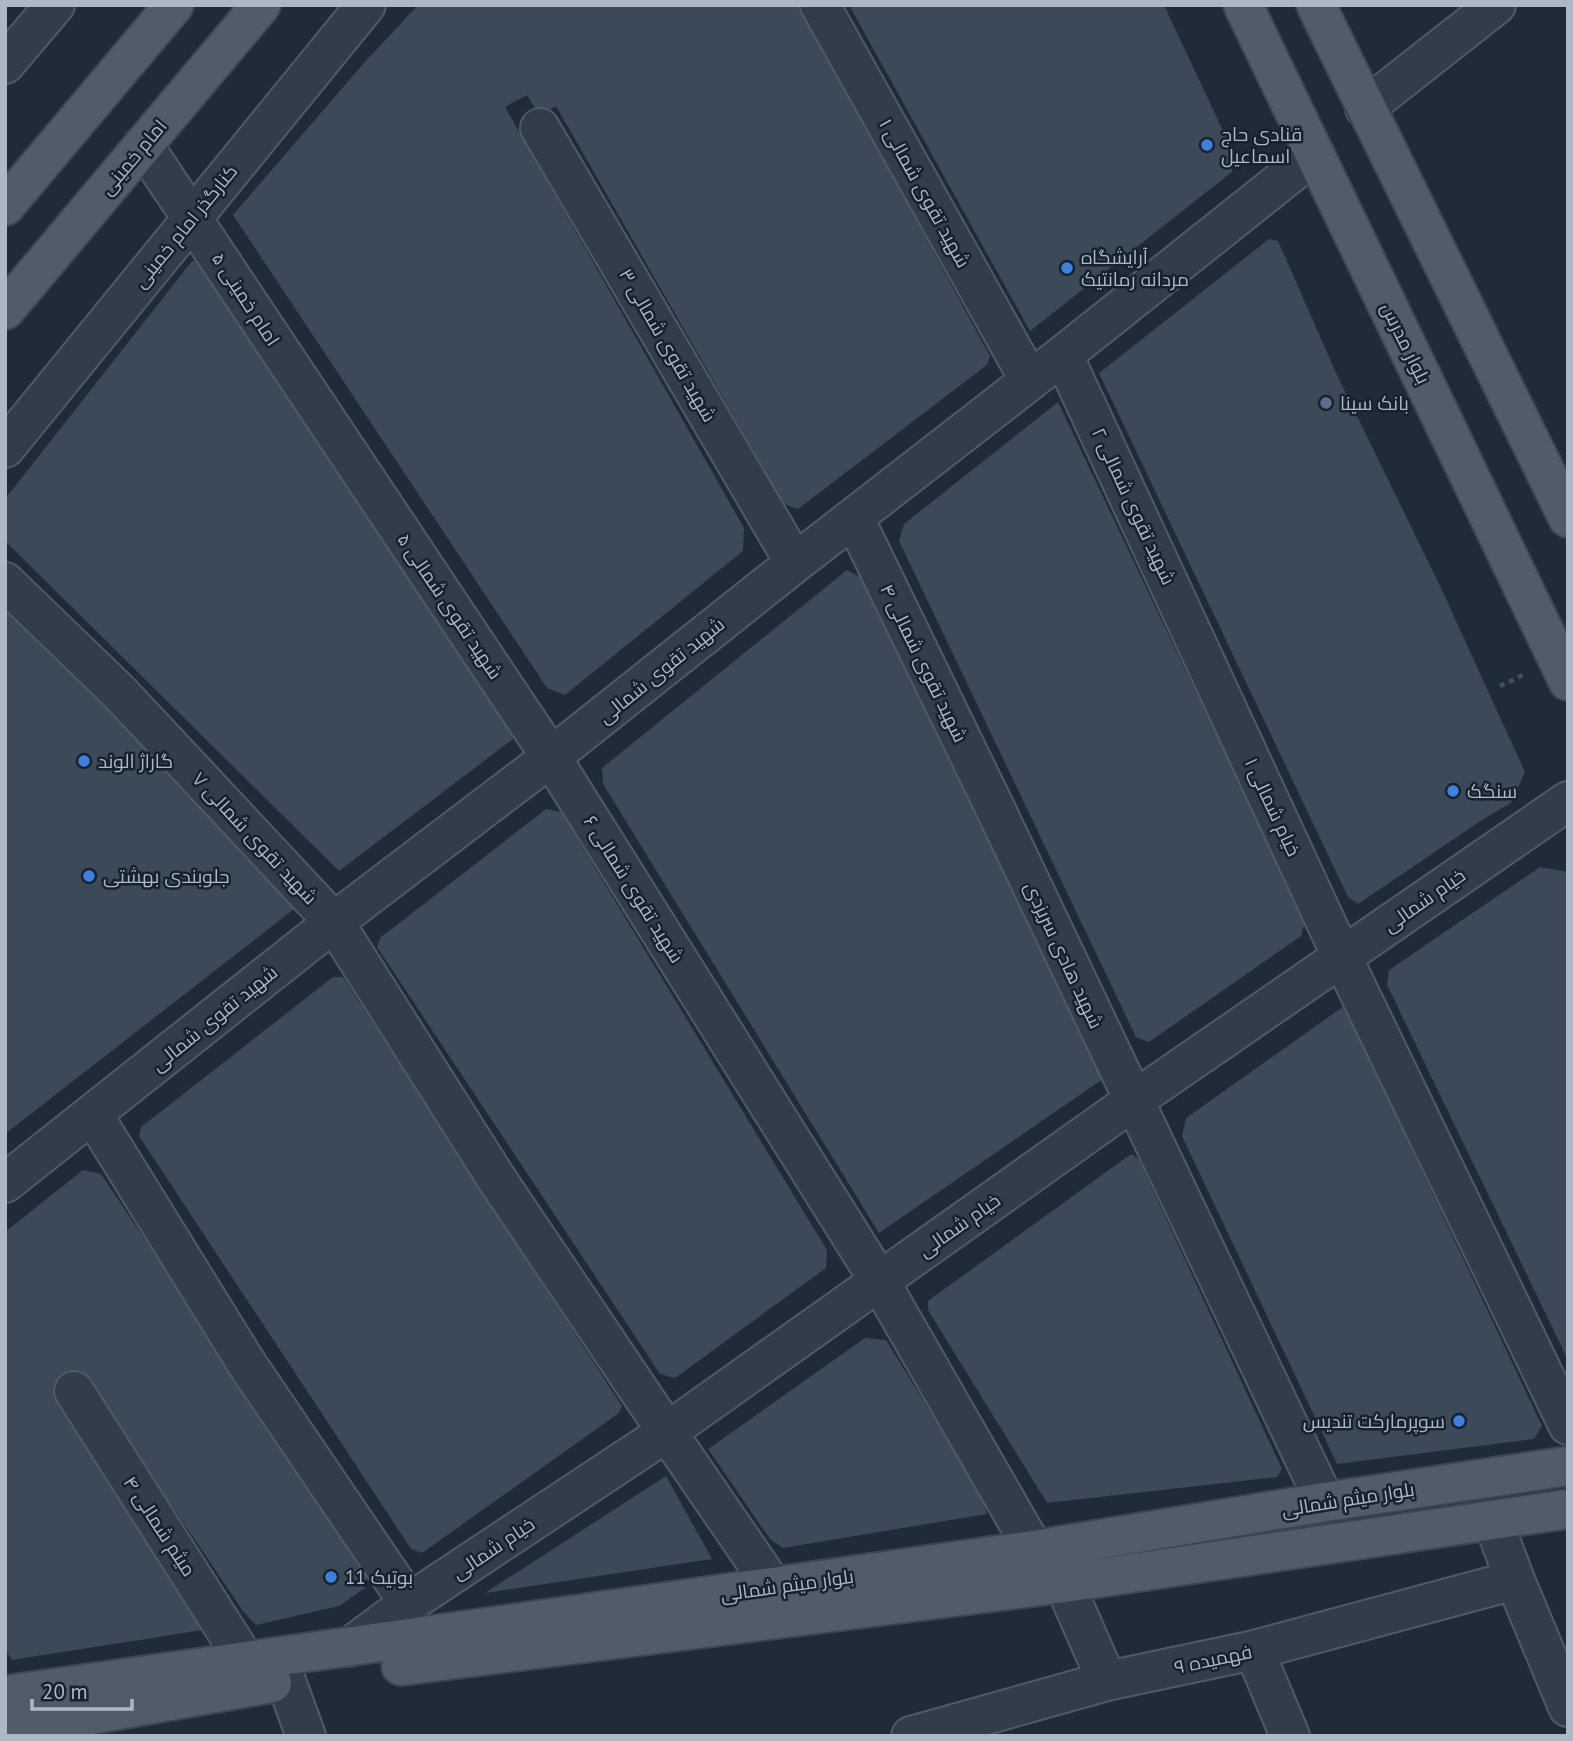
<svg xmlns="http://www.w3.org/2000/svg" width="1573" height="1741" font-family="'PT Sans',Cairo,sans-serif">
<rect width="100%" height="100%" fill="#1f2b38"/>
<path fill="#3b4959" d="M418 5H799L990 356 987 365 798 509 784 504 556 106 540 116 527 95 505 107 744 528 743 551 565 695 547 688 233 215 363 64Z
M849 5H1164L1232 150V172L1030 331Z
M1269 239 1278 241 1337 375 1441 588 1525 772 1511 803 1482 820 1358 904 1348 897 1099 373Z
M206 260 514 726 513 739 339 871 5 541V499L192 261Z
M1058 402 1305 922 1301 936 1149 1042 1136 1037 899 541 904 524Z
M847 570 860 577 1103 1079 879 1233 603 784 602 768Z
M5 608 297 892 298 906 5 1134Z
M546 809 561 812 827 1250 826 1268 675 1378 660 1374 377 947 380 938Z
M1540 867 1568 872V1360L1387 985 1389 970Z
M333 977H343L622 1406 619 1413 422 1553 411 1549 139 1136 141 1127Z
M1344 1006 1542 1426 1534 1439 1337 1464 1182 1136 1186 1118Z
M1131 1154 1138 1158 1282 1469 1277 1477 1047 1503 928 1310V1301Z
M83 1170 101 1174 368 1572 365 1588 339 1606 256 1625 243 1611 80 1370 52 1390 205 1621 203 1630 12 1660 5 1649V1232Z
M865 1338 886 1340 981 1494 987 1514 783 1548 770 1539 708 1449Z
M666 1476 712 1559 485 1593Z"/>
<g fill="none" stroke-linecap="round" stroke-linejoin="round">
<defs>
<path id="minor" d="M820 5 1030 381
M5 64 55 5
M1365 108 1496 5
M540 128 795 563
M143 145 551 757 880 1282 1034 1550
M1063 355 1342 957 1568 1425
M5 448 366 5
M854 518 995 808 1325 1502
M5 582 120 693 334 922 498 1181 667 1432 774 1588
M93 1115 247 1364 409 1603
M5 1183 334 922 551 757 795 563 1063 355 1315 154
M74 1391 246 1662
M1493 1521 1515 1580 1568 1707
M1064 1583 1107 1681
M350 1647 409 1603 667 1432 1133 1101 1568 801
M1254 1650 1290 1736
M286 1681 306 1736
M911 1736 1107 1681 1254 1650 1515 1580"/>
<path id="major" d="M1243 5 1568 681
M1316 5 1568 518
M5 206 174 5
M5 310 261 5
M401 1666 1064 1583 1568 1509
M5 1695 1034 1550 1325 1502 1568 1466
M5 1730 272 1683"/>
</defs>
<use href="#minor" stroke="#505a67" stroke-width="42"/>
<use href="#major" stroke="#3c4652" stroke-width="42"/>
<path stroke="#3e5557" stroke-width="4.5" stroke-dasharray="5 5" stroke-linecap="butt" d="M1500 686 1525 674"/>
<use href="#minor" stroke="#323d49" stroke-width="38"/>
<use href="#major" stroke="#505c69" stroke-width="38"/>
</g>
<g fill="#3f7fe0" stroke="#18222d" stroke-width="2.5">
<circle cx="1207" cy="145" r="7"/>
<circle cx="1067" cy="268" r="7"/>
<circle cx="84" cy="761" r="7"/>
<circle cx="1453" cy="791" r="7"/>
<circle cx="89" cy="876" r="7"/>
<circle cx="1459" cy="1421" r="7"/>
<circle cx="331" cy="1577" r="7"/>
</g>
<circle fill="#5c6f8a" stroke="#18222d" stroke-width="2.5" cx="1326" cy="403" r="7"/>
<g text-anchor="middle" stroke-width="5" stroke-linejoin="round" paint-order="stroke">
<g font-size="19" fill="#adb7c6" stroke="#18222d" text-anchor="start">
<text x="1221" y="141">قنادی حاج<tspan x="1221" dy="22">اسماعیل</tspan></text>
<text x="1081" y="264">آرایشگاه<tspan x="1081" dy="22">مردانه رمانتیک</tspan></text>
<text x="1340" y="410">بانک سینا</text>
<text x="98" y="768">گاراژ الوند</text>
<text x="1467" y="798">سنگک</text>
<text x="103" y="883">جلوبندی بهشتی</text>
<text x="1445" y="1428" text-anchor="end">سوپرمارکت تندیس</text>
<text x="345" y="1584">بوتیک 11</text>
</g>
<g font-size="19" fill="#adb7c6" stroke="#18222d">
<text transform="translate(133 157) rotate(-50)" y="7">امام خمینی</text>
<text transform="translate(925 193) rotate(61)" y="7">شهید تقوی شمالی ۱</text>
<text transform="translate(185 226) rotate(-51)" y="7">کنارگذر امام خمینی</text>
<text transform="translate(246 299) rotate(57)" y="7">امام خمینی ۵</text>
<text transform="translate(1406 343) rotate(64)" y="7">بلوار مدرس</text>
<text transform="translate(668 345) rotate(60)" y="7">شهید تقوی شمالی ۳</text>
<text transform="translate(1134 506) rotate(65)" y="7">شهید تقوی شمالی ۲</text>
<text transform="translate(450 606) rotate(56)" y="7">شهید تقوی شمالی ۵</text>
<text transform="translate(924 663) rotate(64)" y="7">شهید تقوی شمالی ۴</text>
<text transform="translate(661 670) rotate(-39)" y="7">شهید تقوی شمالی</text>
<text transform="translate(1273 807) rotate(65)" y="7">خیام شمالی ۱</text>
<text transform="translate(255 838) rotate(47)" y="7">شهید تقوی شمالی ۷</text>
<text transform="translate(634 889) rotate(58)" y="7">شهید تقوی شمالی ۶</text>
<text transform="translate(1424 900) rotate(-35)" y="7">خیام شمالی</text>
<text transform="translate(1064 955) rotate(65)" y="7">شهید هادی سریزدی</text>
<text transform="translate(214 1018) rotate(-39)" y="7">شهید تقوی شمالی</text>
<text transform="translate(959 1225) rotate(-35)" y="7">خیام شمالی</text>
<text transform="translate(1348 1499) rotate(-9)" y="7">بلوار میثم شمالی</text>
<text transform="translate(160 1526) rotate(57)" y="7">میثم شمالی ۴</text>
<text transform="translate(493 1548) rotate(-34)" y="7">خیام شمالی</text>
<text transform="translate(787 1585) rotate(-8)" y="7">بلوار میثم شمالی</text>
<text transform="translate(1213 1659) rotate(-12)" y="7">فهمیده ۹</text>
</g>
</g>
<rect width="1573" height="1741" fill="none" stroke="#adb7c6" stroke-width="14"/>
<path d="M32 1699v10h100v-10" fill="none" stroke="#adb7c6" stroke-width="3.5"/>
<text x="42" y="1699" font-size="21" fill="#adb7c6" stroke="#18222d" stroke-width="5" paint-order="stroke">20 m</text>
</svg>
